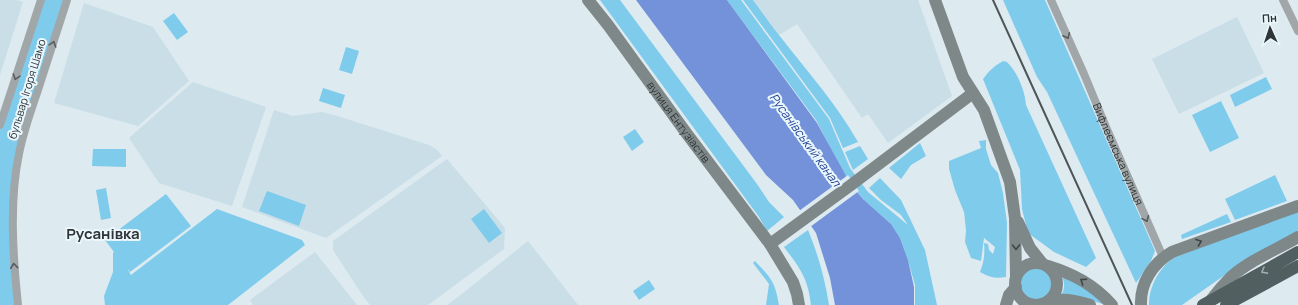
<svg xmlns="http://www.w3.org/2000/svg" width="1298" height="305" font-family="Manrope,sans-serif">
<rect width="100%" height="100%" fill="#ddeaf0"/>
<path fill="#c9dee7" d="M0 0H16L23 2 0 75Z
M753 0H918L952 96 888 143 868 114 862 118 797 24 779 35Z
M84 3 153 27 189 81 138 126 54 103Z
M1237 17 1264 73 1179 114 1152 59Z
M193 82 266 107 232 206 159 183 129 138Z
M274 110 293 116 322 112 334 115 429 145 436 149 442 156 326 238 242 207Z
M447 159 505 228 504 249 428 305H370L363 296 333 250V241Z
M528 241 578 305H447L463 293Z
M315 252 357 305H253L250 300Z"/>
<path fill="#7fcbec" d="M41 0H67L26 128 15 181 18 305H0V125Z
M600 0H620L757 184 769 202 784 217 767 231 759 217Z
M727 0H741L829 119 850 168 868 192 908 225 901 215 881 200 869 188 880 178 901 200 925 250 937 305H915V285L908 260 900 238 890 223 864 200 853 187 843 172 816 120Z
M743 0H753C762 12 770 24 779 35 806 70 836 103 858 142L843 148 830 118Z
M1003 0H1045L1155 251 1151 261 1136 283 1047 92 1037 77Z
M174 13 188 32 177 40 163 21Z
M346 47 359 51 352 74 339 70Z
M1003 61 1007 62C1018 73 1025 91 1026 105L1096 258 1086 267 1054 252 1028 233 1022 209 1020 170 983 79C989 71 994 66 1003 61Z
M1266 77 1272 89 1235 107 1230 95Z
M323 88 345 95 341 108 319 101Z
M1221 101 1239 138 1210 152 1192 115Z
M635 129 644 142 632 151 623 137Z
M986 140V149L991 165 998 173 1003 193 1007 223 1006 277C995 279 989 277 980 272 984 262 985 254 984 243L988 244 989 250 993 254 995 247 984 238 981 261 971 258 965 242 966 230 964 212 955 190 949 169V161L981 148 979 141Z
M920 143 926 156 911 165 901 179 889 168Z
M860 146 868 159 853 170 845 152Z
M93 149H126V167L92 166Z
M1275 175 1287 201 1235 220 1225 199Z
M106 188 111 218 101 220 96 190Z
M267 191 306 205 299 226 259 211Z
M166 194 191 226 130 272 127 268 131 275 217 209 302 240 305 245 228 305H105L104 296 113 272V253L114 252 105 240Z
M484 209 502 233 489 243 471 219Z
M1298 211V234L1242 263 1182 305H1149C1149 286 1159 269 1173 258Z
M1227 214 1231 222 1182 239 1181 235Z
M808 230C818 254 825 279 829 305H811C808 278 800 268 784 247Z
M755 261C771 278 775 281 779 305H766L769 284 753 263Z
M1019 284a17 17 0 1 1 34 0a17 17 0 1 1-34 0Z
M1062 275 1089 290 1106 305 1077 296 1061 295C1066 288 1064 282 1062 275Z
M649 280 655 289 639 300 633 291Z"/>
<path fill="#7392d9" d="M636 0H727L817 123 851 185 863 199 891 224 900 238 908 260 914 287V305H835L830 278 816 233 793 200 766 175Z"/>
<path fill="#ddeaf0" d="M848 175 859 191 810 227 799 211Z"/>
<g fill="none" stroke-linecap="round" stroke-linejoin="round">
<g stroke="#a1a7a8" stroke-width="8">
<path id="s1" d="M1051 0 1084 74 1106 127 1163 257"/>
<path d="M1283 0 1298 31"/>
<path d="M0 125 41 0"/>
<path d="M18 305C13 257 9 201 19 154 23 133 30 113 37 93 47 62 57 31 67 0"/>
</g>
<g stroke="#7f8889" stroke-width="12">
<path id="s2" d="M588 0 608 25 687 134 770 244 793 282 797 294 799 305"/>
<path d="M935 0 963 77 984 110 1010 182 1015 218 1016 276"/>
<path d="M1018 222 1030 248 1042 263"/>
<path d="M770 244 851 185 973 93"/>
<circle cx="1036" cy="284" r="21"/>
<path d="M1048 266C1074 274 1094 285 1112 305"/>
<path d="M1211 300C1217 292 1224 284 1231 277 1250 260 1276 250 1298 237"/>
<path d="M1048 301C1063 298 1076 300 1090 305"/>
<path d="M1006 305 1009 295 1016 287"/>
<path d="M1141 305C1140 283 1153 263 1172 252L1298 206"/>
</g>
<path stroke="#525f61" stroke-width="12" d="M1203 305 1298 252
M1226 305 1298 266"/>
<path stroke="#4e5557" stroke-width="2" d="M993 0 1132 305"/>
</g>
<defs><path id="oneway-chevron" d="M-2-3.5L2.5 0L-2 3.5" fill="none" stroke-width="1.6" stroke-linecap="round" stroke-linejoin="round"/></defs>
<g stroke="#575c5e">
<use href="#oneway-chevron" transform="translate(1067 36) rotate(65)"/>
<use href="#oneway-chevron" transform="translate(53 44) rotate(-72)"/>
<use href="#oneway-chevron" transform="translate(16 77) rotate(108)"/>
<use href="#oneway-chevron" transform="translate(1146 219) rotate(66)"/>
<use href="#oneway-chevron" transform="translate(14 266) rotate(-96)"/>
</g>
<g stroke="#3f4547">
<use href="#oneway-chevron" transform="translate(1199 242) rotate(-20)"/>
<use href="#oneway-chevron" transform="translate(1016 247) rotate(89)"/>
<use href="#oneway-chevron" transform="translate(1083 281) rotate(-146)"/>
</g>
<use stroke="#9eabaf" href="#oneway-chevron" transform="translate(1264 271) rotate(151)"/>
<g text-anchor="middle" stroke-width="4" stroke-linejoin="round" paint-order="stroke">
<g font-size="11" fill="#2f3436" stroke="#eaf7fd">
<text transform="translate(27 89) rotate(-73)" y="4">бульвар Ігоря Шамо</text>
<text dy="4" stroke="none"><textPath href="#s2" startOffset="152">вулиця Ентузіастів</textPath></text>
<text dy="4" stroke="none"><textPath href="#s1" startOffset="168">Вифлеємська вулиця</textPath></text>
</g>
<g font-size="12" font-style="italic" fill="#203d91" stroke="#eaf7fd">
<text transform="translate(805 140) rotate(54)" y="4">Русанівський канал</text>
</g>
<g font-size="15" font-weight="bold" fill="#2f3436" stroke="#eaf7fd">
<text x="103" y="239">Русанівка</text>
</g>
</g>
<g transform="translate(1270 28) rotate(357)" stroke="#eaf7fd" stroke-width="3" paint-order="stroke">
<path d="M0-3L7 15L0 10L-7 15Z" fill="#2f3436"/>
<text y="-6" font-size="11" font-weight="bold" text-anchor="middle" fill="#2f3436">Пн</text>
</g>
</svg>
